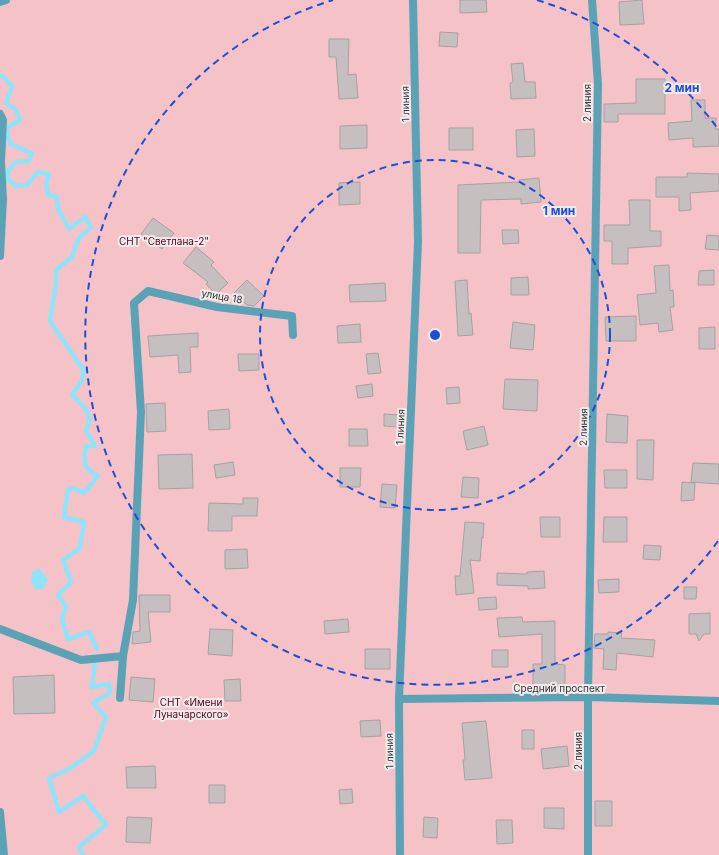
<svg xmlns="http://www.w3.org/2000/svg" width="719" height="855" font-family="Inter,sans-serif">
<rect width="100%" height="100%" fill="#f2ebec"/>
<path fill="#f5c2c7" d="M0 0H719V855H0Z"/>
<path fill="#8de5fc" d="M40 569 48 580 43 589H35L31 580 32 572Z"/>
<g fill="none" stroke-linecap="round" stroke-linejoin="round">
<path stroke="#8de5fc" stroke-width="4.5" d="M0 76H3L12 86 6 103 16 110 20 120 6 128 10 144 32 153 29 161 16 162 8 171 7 178 16 186 27 185 38 172 49 174 46 184 48 195 56 196 59 211 69 229 85 217 91 227 78 239 72 257 56 270V284L50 321 84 371 82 380 72 395 85 408 90 419 86 430 95 446H86C83 461 83 469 98 476L84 493 73 488 68 490 64 517 84 522 80 548 63 560 71 582 58 595 66 606 62 620 68 639 89 632 97 649
M83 855 79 847 106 825 83 796 59 812 49 778 69 769 94 751 106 717 93 703 110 693 109 684 92 687 95 663"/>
</g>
<path fill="#c6bfbf" stroke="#a7a1a1" d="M460 0H486L487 12 460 13Z
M642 0 644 24 620 25 619 2Z
M440 32 458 33 457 47 439 46Z
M329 39H349L348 75 356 74 358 98 339 99 336 57H329Z
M523 63 525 82H535L536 98 511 99 510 83 513 82 511 64Z
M636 79H665V114H618V122H604V104L636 103Z
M691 100H705V118H716L715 129H719V146L693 147V138L669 140 668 123 692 121Z
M367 125V148L340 149V126Z
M449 128H473V150H449Z
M534 129 535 156 517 157 516 130Z
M687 173 719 174V191L690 193 691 210 679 211V197H656V177H687Z
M539 178 541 202 521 204V199L481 200 480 253H458V185L519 182V180Z
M360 182V204L339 205V183Z
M629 200H650V231H661V246L628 248V264H612V241H604V225H630Z
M153 218 174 233 162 249 141 234Z
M502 230H518L519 243 503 244Z
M707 235 719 236V250L705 249Z
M196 247 214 262 211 265 228 283 216 294 206 284 208 282 183 263Z
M669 265 670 291 673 290 674 307H670L673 330 659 332 658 323 640 325 637 295 656 293 654 266Z
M714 270V285H698L699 271Z
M528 277 529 295H511V278Z
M247 280 264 296 254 306 247 305 234 293Z
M467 280 469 314 471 313 473 335 458 336 455 281Z
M385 283 386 301 350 302 349 285Z
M636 316V341H606L605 317Z
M513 322 535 325 533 350 510 348Z
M360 324 361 342 338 343 337 326Z
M715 327V349H699V328Z
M198 333V347H190L191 372 179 373 178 355 150 357 148 336Z
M378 353 381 373 368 374 366 354Z
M238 354H259V370L239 371Z
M505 379 538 380 537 411 503 409Z
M372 384 373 396 358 398 356 386Z
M459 387 460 403 447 404 446 388Z
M165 403 166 431 147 432 146 404Z
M229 409 230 429 209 430 208 411Z
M384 414 400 415V427L384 426Z
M607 414 628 416 627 443 606 442Z
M484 426 488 445 467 450 463 431Z
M349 429H367L368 446H349Z
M637 440H654L653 480 637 479Z
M192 454 193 488 159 489 158 455Z
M233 462 235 475 216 478 214 465Z
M693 463 719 464V484L691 482Z
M340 468H361L360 487H340Z
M604 470H627V488H605Z
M463 477 479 478 478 498 461 497Z
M682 482 695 483 694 500 681 501Z
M382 484 397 485 395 508 380 507Z
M243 498H258L257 516H232V531H208L209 503 243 504Z
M540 517H560V537H541Z
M604 517H627V542H603Z
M465 522 484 523 483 538 482 537 480 561 470 560 474 593 456 595 455 576H460Z
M644 545 661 546 660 560 643 559Z
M247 549 248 568 225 569V550Z
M544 571 545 588 528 589V586L497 585V573L527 574V572Z
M619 579V592L599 593 598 580Z
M684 587H697L696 599H684Z
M139 595H170V612H148L151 642 132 644 133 632 140 631Z
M496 597 497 609 479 610 478 598Z
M710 613V634H704L699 641 696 634H689V614Z
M522 617 523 622 555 621V664L565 665V686H533V664H542V634L499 637 497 618Z
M348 619 349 632 325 634 324 621Z
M210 629 233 630 232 656 208 654Z
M608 632 622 633 621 638 655 640 653 657 617 653 616 670 603 669 604 649 594 648 595 634H608Z
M365 649H390V669H365Z
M492 650H508V667H492Z
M54 675 55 713 14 714 13 677Z
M131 677 155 679 153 702 129 700Z
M240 679 241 701H225L224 680Z
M380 720 381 736 361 737 360 721Z
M486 721 492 778 465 780 463 760H465L462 723Z
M522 730H534V749H522Z
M567 746 569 766 543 769 541 749Z
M155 766 156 788H127L126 767Z
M209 785H225V803H209Z
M352 789 353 803 340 804 339 790Z
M595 801H612V826H595Z
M544 808H564V829L544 828Z
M127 817 152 818 150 843 126 842Z
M424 817 438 818 437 838 423 837Z
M496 820H512L513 843 497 844Z"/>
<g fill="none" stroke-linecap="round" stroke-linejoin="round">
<path stroke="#5aa3b6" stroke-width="8" d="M0 2 6 0
M0 114 3 120 1 162 3 199 0 256
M0 629 81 660 123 656
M120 698 123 656 133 600 141 412 134 303 148 291 217 307 292 316 293 335
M399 699 588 697 719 701
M0 812 4 855
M400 855 399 699 418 241 413 0
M588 855V697L598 84 592 0"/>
</g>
<g fill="none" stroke="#1d4ed8" stroke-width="2" stroke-dasharray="7 5">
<circle cx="435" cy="335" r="175"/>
<path d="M718 541A350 350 0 1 1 333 0M537 0A350 350 0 0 1 718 129"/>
</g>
<g text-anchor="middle" stroke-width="4" stroke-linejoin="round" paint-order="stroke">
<g font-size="10" fill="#373434" stroke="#f2ebec">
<text transform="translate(587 103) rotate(-90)" y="4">2 линия</text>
<text transform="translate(405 104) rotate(-91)" y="4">1 линия</text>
<text transform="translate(222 296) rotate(10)" y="4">улица 18</text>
<text transform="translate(400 427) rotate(-88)" y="4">1 линия</text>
<text transform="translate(583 427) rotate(-89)" y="4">2 линия</text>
<text x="559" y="692">Средний проспект</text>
<text transform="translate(389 751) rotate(-91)" y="4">1 линия</text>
<text transform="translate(578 751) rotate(-90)" y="4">2 линия</text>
</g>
<g font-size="10" fill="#53001b" stroke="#f2ebec">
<text x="164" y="245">СНТ "Светлана-2"</text>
<text x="191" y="706">СНТ «Имени<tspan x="191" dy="12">Луначарского»</tspan></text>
</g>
</g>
<circle cx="435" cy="335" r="6" fill="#1d4ed8" stroke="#f2ebec" stroke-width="2"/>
<g font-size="12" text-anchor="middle" font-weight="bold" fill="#1d4ed8" stroke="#f2ebec" stroke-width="4" stroke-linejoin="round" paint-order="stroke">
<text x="682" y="92">2 мин</text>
<text x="559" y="215">1 мин</text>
</g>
</svg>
